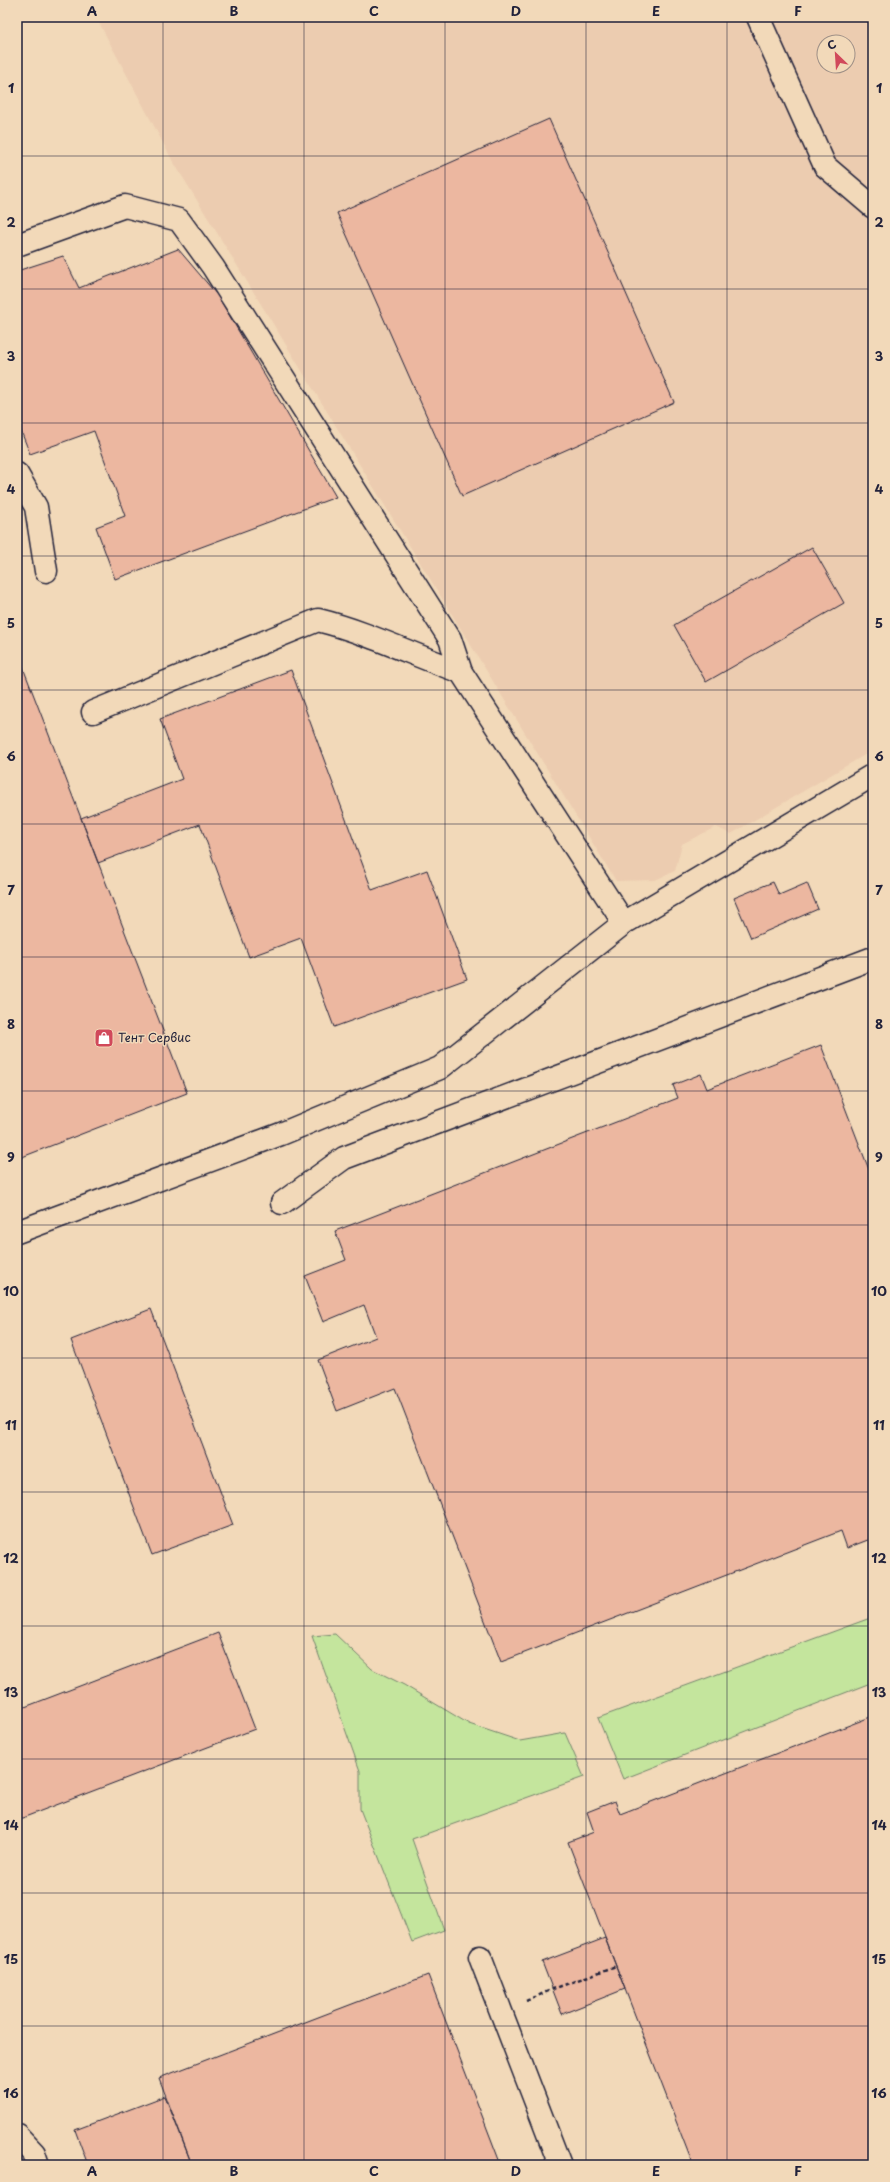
<svg xmlns="http://www.w3.org/2000/svg" width="890" height="2182" font-family="'Playpen Sans',sans-serif">
<rect width="100%" height="100%" fill="#f2d9b9"/>
<filter id="ink" filterUnits="userSpaceOnUse"><feTurbulence type="fractalNoise" baseFrequency=".025" numOctaves="2"/><feDisplacementMap in="SourceGraphic" scale="8" xChannelSelector="R" yChannelSelector="G"/><feConvolveMatrix kernelMatrix="1 2 1 2 8 2 1 2 1" color-interpolation-filters="sRGB"/></filter>
<g filter="url(#ink)">
<path fill="#ecccb0" fill-rule="evenodd" d="M96 17H873V750L731 834 716 827 682 844 675 871 655 880 616 881 171 158ZM824 42H848V66H824Z"/>
<path fill="#c4e59d" stroke="#73846c" d="M873 1617V1682L623 1779 598 1718Z
M335 1634 372 1669 404 1685 469 1724 520 1741 565 1733 584 1777 412 1839 444 1930 412 1942 360 1809V1771L312 1636Z"/>
<path fill="#ecb7a0" stroke="#22223b" d="M549 119 674 402 462 496 337 213Z
M178 249 218 296 336 497 115 579 96 527 125 516 94 431 30 454 17 421V271L63 256 79 288Z
M812 547 844 603 706 682 674 625Z
M17 652 187 1093 17 1159Z
M291 670 372 890 427 870 467 979 334 1027 301 938 249 957 200 824 98 863 81 818 182 779 160 719Z
M773 882 779 895 807 883 818 909 751 938 734 898Z
M821 1045 873 1180V1538L847 1548 841 1531 501 1662 395 1388 337 1411 318 1360 376 1337 364 1305 323 1322 305 1276 346 1260 335 1231 678 1098 673 1085 701 1074 707 1089Z
M151 1309 233 1525 152 1555 71 1340Z
M218 1633 255 1729 17 1820V1710Z
M873 1716V2165H693L568 1842 594 1832 587 1812 615 1801 620 1814Z
M605 1938 625 1989 562 2014 542 1962Z
M428 1975 501 2165H192L159 2078Z
M165 2096 192 2165H88L75 2130Z"/>
<g fill="none" stroke-linecap="round" stroke-linejoin="round">
<defs>
<path id="minor" d="M758 17 825 166 873 207
M17 245 125 206 179 220 213 267 450 639 461 672 624 923
M17 474 36 507 46 571
M93 712 318 620C367 632 413 655 461 672
M282 1203 344 1158 873 958
M17 1232 281 1134 440 1068 624 923 873 775
M480 1957 560 2165
M17 2135 34 2153 38 2165"/>
</defs>
<use href="#minor" stroke="#22223b" stroke-width="25"/>
<path stroke="#22223b" stroke-width="2.5" stroke-dasharray="4 3" stroke-linecap="butt" d="M526 2001 553 1989 616 1966"/>
<use href="#minor" stroke="#f2d9b9" stroke-width="22"/>
</g>
</g>
<path fill="none" stroke="#22223b" stroke-width="1" stroke-opacity="0.55" d="M163 17V2165M304 17V2165M445 17V2165M586 17V2165M727 17V2165M17 156H873M17 289H873M17 423H873M17 556H873M17 690H873M17 824H873M17 957H873M17 1091H873M17 1225H873M17 1358H873M17 1492H873M17 1626H873M17 1759H873M17 1893H873M17 2026H873"/>
<defs>
<symbol id="shop-square" viewBox="-11 -11 22 22"><rect x="-9" y="-9" width="18" height="18" rx="4" fill="#d1495b" stroke="#f2d9b9"/><path d="M-5-2.5h2.3a2.7 3.5 0 0 1 5.4 0H5L5.5 6h-11ZM-1.5-2.5h3a1.5 2.3 0 0 0-3 0Z" fill="#fff"/></symbol>
</defs>
<g fill-rule="evenodd">
<use href="#shop-square" x="93" y="1027" width="22" height="22"/>
</g>
<g text-anchor="middle" stroke-width="3" stroke-linejoin="round" paint-order="stroke">
<g font-size="12" fill="#22223b" stroke="#f2d9b9" text-anchor="start">
<text x="118" y="1042">Тент Сервис</text>
</g>
</g>
<rect width="890" height="2182" fill="none" stroke="#f2d9b9" stroke-width="44"/>
<g transform="translate(836 54) rotate(335)"><circle r="19" fill="#f2d9b9" stroke="#9f9087"/>
<path d="M0-3L7 15L0 10L-7 15Z" fill="#d1495b"/>
<text y="-6" font-size="11" font-weight="bold" text-anchor="middle" fill="#22223b">С</text>
</g>
<rect x="22" y="22" width="846" height="2138" fill="none" stroke="#22223b" stroke-width="1.5"/>
<g font-size="13" text-anchor="middle" font-weight="bold" fill="#22223b">
<text x="92" y="16">A</text>
<text x="234" y="16">B</text>
<text x="374" y="16">C</text>
<text x="516" y="16">D</text>
<text x="656" y="16">E</text>
<text x="798" y="16">F</text>
<text x="11" y="93">1</text>
<text x="879" y="93">1</text>
<text x="11" y="227">2</text>
<text x="879" y="227">2</text>
<text x="11" y="361">3</text>
<text x="879" y="361">3</text>
<text x="11" y="494">4</text>
<text x="879" y="494">4</text>
<text x="11" y="628">5</text>
<text x="879" y="628">5</text>
<text x="11" y="761">6</text>
<text x="879" y="761">6</text>
<text x="11" y="895">7</text>
<text x="879" y="895">7</text>
<text x="11" y="1029">8</text>
<text x="879" y="1029">8</text>
<text x="11" y="1162">9</text>
<text x="879" y="1162">9</text>
<text x="11" y="1296">10</text>
<text x="879" y="1296">10</text>
<text x="11" y="1430">11</text>
<text x="879" y="1430">11</text>
<text x="11" y="1563">12</text>
<text x="879" y="1563">12</text>
<text x="11" y="1697">13</text>
<text x="879" y="1697">13</text>
<text x="11" y="1830">14</text>
<text x="879" y="1830">14</text>
<text x="11" y="1964">15</text>
<text x="879" y="1964">15</text>
<text x="11" y="2098">16</text>
<text x="879" y="2098">16</text>
<text x="92" y="2176">A</text>
<text x="234" y="2176">B</text>
<text x="374" y="2176">C</text>
<text x="516" y="2176">D</text>
<text x="656" y="2176">E</text>
<text x="798" y="2176">F</text>
</g>
</svg>
